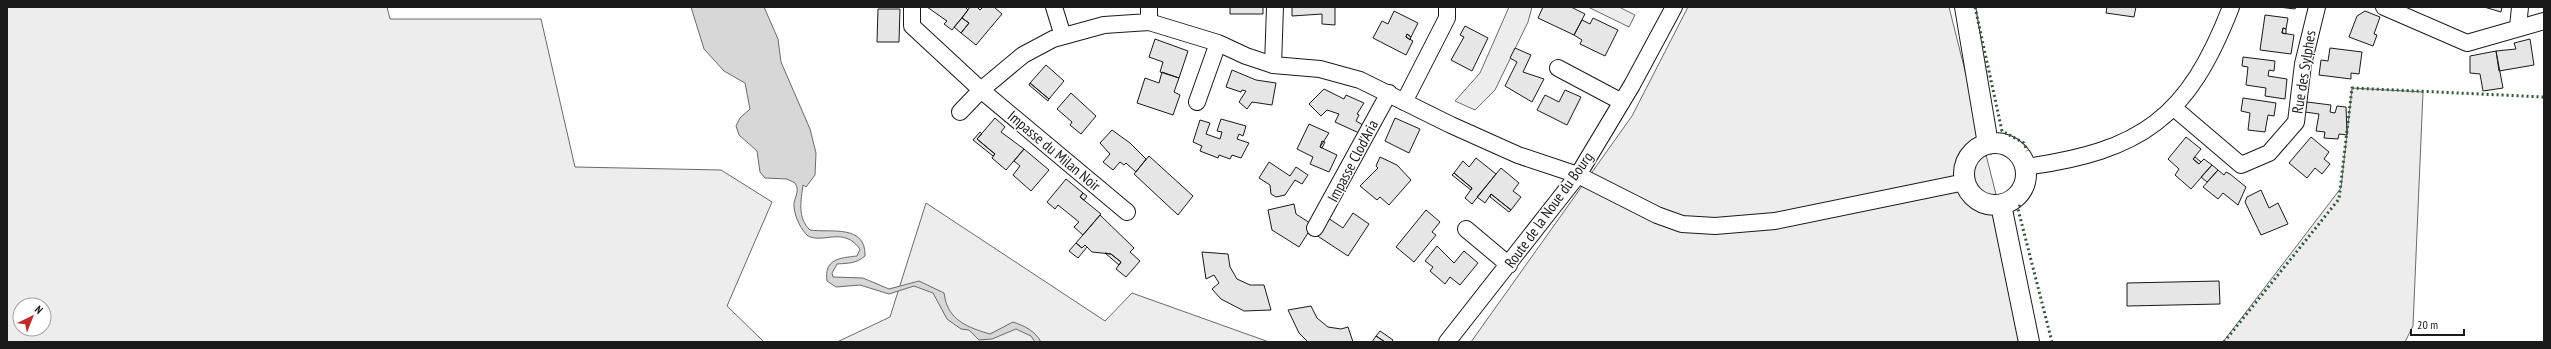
<svg xmlns="http://www.w3.org/2000/svg" width="2551" height="349" font-family="'PT Sans Narrow',sans-serif">
<rect width="100%" height="100%" fill="#fff"/>
<path fill="#ededed" stroke="#6a6a6a" fill-rule="evenodd" d="M7 7H387L390 19H541L575 167 721 170 772 202 727 306 764 342H7ZM20 305H44V329H20Z
M1509 7H1532L1528 22 1495 90 1475 110 1455 101 1480 73Z
M1588 7H1619L1635 15 1629 27Z
M1688 7H1949L2033 342H1471L1632 116Z
M2352 88 2423 92 2413 326 2405 342H2223L2341 188Z
M926 203 1105 321 1132 293 1269 342H837L890 317Z"/>
<path fill="#d7d7d7" stroke="#6a6a6a" d="M691 7H764L778 39 781 62 810 129 816 153 815 175 806 187 803 185C801 200 797 218 810 230 831 233 866 224 865 256 855 264 849 263 837 264L832 273 833 277 863 278 889 289 919 281 944 293C945 297 945 301 947 305 954 323 973 329 990 334L1013 322C1025 326 1035 331 1041 342H1035L1031 336 1016 329 992 339 979 340 969 330 961 329 947 319 933 293 914 286 889 294 860 285 836 287 827 281C824 259 839 258 857 256L860 249C843 226 824 244 808 236 801 230 795 217 794 207 793 198 801 192 795 183L787 179 765 178 760 172 757 151 739 135 736 126 740 118 750 109 745 83 724 71 704 49Z"/>
<path fill="#e6e6e6" stroke="#1a1a1a" d="M927 7H965L968 10 952 30 944 24 947 21Z
M970 7H977L980 10 983 7H994L1002 14 976 45 961 33 969 23 962 18Z
M1230 7H1263V14H1230Z
M1292 7H1335V25L1322 24V14L1292 16Z
M1543 7H1571L1585 14 1574 35 1538 18Z
M2107 7H2136L2134 17 2106 13Z
M2279 7H2296L2295 9Z
M2484 7H2502L2501 12Z
M878 9H900L899 42H877Z
M1394 11 1418 23 1411 37 1407 34 1406 37 1413 41 1406 55 1373 38 1382 21 1388 24Z
M2365 11 2380 17 2374 34 2377 35 2373 46 2349 37 2357 16Z
M2265 15 2288 18 2286 29 2283 28 2282 33 2294 35 2291 54 2260 50Z
M962 18 969 23 961 33 954 27Z
M1593 18 1618 30 1605 56 1580 44 1582 40 1574 35 1582 20 1590 24Z
M1465 26 1488 38 1472 71 1451 60 1464 37 1460 35Z
M2283 28 2286 29V34L2282 33Z
M1407 34 1411 37 1410 40 1406 37Z
M1155 39 1188 51 1179 78 1160 72 1163 62 1149 57Z
M2530 39 2534 65 2499 71 2496 51 2516 49 2514 43Z
M1515 48 1531 55 1523 72 1544 79 1532 102 1505 86 1517 62 1510 58Z
M2330 48 2362 52 2359 74 2351 73V79L2319 75 2321 60 2328 61Z
M2496 51 2503 88 2483 91 2480 74 2470 73V56Z
M2243 57 2275 61 2274 71 2269 70 2268 76 2287 79 2285 99 2265 96 2266 88 2246 85 2248 67 2242 66Z
M1046 65 1064 81 1049 99 1030 83Z
M1232 70 1256 80 1276 83 1272 105 1252 102 1247 109 1239 102 1246 91 1242 90 1241 92 1226 87Z
M1162 72 1179 78 1174 92 1180 95 1173 115 1137 103 1145 78 1159 83Z
M1030 83 1049 99 1048 101 1029 85Z
M1324 89 1344 99 1346 95 1364 103 1357 114 1359 115 1356 121 1363 125 1359 133 1335 122 1339 114 1327 110 1321 116 1309 104Z
M1565 90 1581 97 1567 125 1537 110 1545 95 1559 102Z
M1071 93 1096 116 1081 134 1070 125 1072 122 1057 109Z
M2243 98 2276 103 2274 116 2268 115 2265 132 2248 130 2250 113 2241 111Z
M2307 102 2331 105 2330 112 2335 113 2337 106 2346 107 2347 135 2339 134 2338 139 2324 138 2325 132 2316 131 2319 114 2305 112Z
M995 118 1005 127 1001 132 1024 149 1006 170 992 158 995 154 977 139Z
M1395 118 1420 129 1409 153 1385 141Z
M1221 119 1246 126 1243 136 1239 134 1237 139 1249 143 1241 158 1232 155 1230 159 1219 155 1218 158 1200 151 1202 146 1193 142 1200 120 1210 123 1206 134 1220 139 1222 132 1217 131Z
M1309 124 1329 133 1320 147 1337 155 1329 172 1310 164 1313 157 1297 149Z
M1112 130 1130 143 1146 159 1136 172 1126 163 1124 165 1120 162 1113 170 1103 162 1110 154 1100 143Z
M980 132 982 134 977 139 995 154 993 156 973 140Z
M2186 137 2201 149 2193 159 2199 164 2204 159 2212 165 2191 189 2175 175 2179 169 2168 159Z
M2311 137 2329 152 2324 159 2330 164 2322 174 2315 168 2307 178 2289 163Z
M1322 141 1325 142 1322 148 1320 147Z
M1024 149 1049 170 1031 191 1013 175 1020 166 1014 161Z
M1149 156 1193 196 1178 215 1134 174Z
M1380 157 1397 165 1411 180 1389 205 1380 197 1377 200 1360 186 1378 168 1376 166Z
M2195 157 2201 162 2199 164 2193 159Z
M1476 158 1496 174 1472 204 1465 198 1472 188 1454 173 1463 161 1469 167Z
M1269 162 1290 176 1296 167 1308 175 1302 184 1295 180 1285 195 1276 197 1271 194 1270 185 1259 178Z
M2212 165 2218 170 2207 182 2201 177Z
M1501 168 1519 183 1513 191 1521 197 1511 210 1491 194 1485 203 1477 197Z
M2218 170 2224 175 2226 172 2230 174 2246 187 2238 205 2223 193 2218 199 2203 187Z
M1454 173 1472 188 1471 190 1452 175Z
M1066 179 1083 193 1080 197 1101 214 1083 235 1074 227 1079 222 1058 205 1055 209 1047 202Z
M2261 190 2269 208 2278 203 2288 224 2261 235 2245 202 2247 197Z
M1083 193 1087 196 1084 200 1080 197Z
M1491 194 1511 210 1509 212 1490 197Z
M1294 204 1296 214 1313 225 1299 247 1272 230 1268 210Z
M1426 210 1440 222 1432 232 1436 235 1414 262 1396 247Z
M1353 213 1369 224 1348 256 1316 235 1328 218 1343 228Z
M1100 215 1134 248 1130 252 1140 261 1126 277 1116 269 1121 262 1111 254 1092 252 1085 245 1082 248 1076 243Z
M1076 243 1082 248 1085 245 1087 247 1078 258 1069 251Z
M1437 246 1454 263 1464 251 1478 263 1460 285 1450 277 1445 284 1430 271 1433 267 1425 261Z
M1202 252 1228 254 1230 267 1237 279 1250 285H1264L1271 310 1244 311 1221 299 1212 289 1219 283 1214 275 1206 279Z
M1105 253 1111 254 1121 262 1119 265Z
M2219 281 2220 304 2127 306V283Z
M1311 306 1317 318 1328 327 1341 329 1348 327 1353 342H1308L1299 333 1288 310Z
M1380 331 1393 340 1392 342H1385L1376 336Z
M1376 336 1385 342H1372Z"/>
<g fill="none" stroke-linecap="round" stroke-linejoin="round">
<defs>
<path id="minor" d="M912 7V26L981 90 1127 212
M1054 7 1063 36
M1149 7V22
M2384 7 2467 43 2544 21
M2518 27 2520 7
M1273 65 1275 7
M1558 68 1622 102
M1197 102 1218 43
M1404 102 1447 18V7
M2174 108 2241 165 2269 153 2296 122 2303 64 2317 7
M960 112 981 90 1023 55 1053 39 1104 25 1149 22 1218 43 1246 56 1273 65 1320 69 1360 80 1451 125 1518 155 1578 175 1657 215 1682 224 1715 226 1775 221 1965 182
M2025 167C2142 151 2188 118 2231 7
M1315 228 1389 93
M1466 229 1509 265
M1447 342 1578 175 1632 85 1674 7"/>
<path id="tertiary" d="M1965 7 1988 144
M1964 174a31 31 0 1 1 62 0a31 31 0 1 1-62 0Z
M2001 205 2029 342"/>
</defs>
<use href="#minor" stroke="#1a1a1a" stroke-width="18"/>
<use href="#tertiary" stroke="#1a1a1a" stroke-width="22"/>
<use href="#minor" stroke="#fff" stroke-width="16"/>
<use href="#tertiary" stroke="#fff" stroke-width="20"/>
<path stroke="#2b5a34" stroke-width="3" stroke-dasharray="2 3" stroke-linecap="butt" d="M1975 7 2002 131 2024 143 2027 151
M2020 205 2018 209 2052 342
M2224 342 2339 199 2352 88 2544 97"/>
</g>
<g text-anchor="middle" stroke-width="3" stroke-linejoin="round" paint-order="stroke">
<g font-size="15" fill="#1a1a1a" stroke="#fff">
<text transform="translate(2304 72) rotate(-81)" y="5">Rue des Sylphes</text>
<text transform="translate(1054 151) rotate(40)" y="5">Impasse du Milan Noir</text>
<text transform="translate(1353 161) rotate(-62)" y="5">Impasse Clod'Aria</text>
<text transform="translate(1549 210) rotate(-54)" y="5">Route de la Noue du Bourg</text>
</g>
</g>
<rect width="2551" height="349" fill="none" stroke="#1a1a1a" stroke-width="16"/>
<g transform="translate(32 317) rotate(43)"><circle r="19" fill="#ffffff" stroke="#a3a3a3"/>
<path d="M0-3L7 15L0 10L-7 15Z" fill="#c62828"/>
<text y="-6" font-size="11" font-weight="bold" text-anchor="middle" fill="#1a1a1a">N</text>
</g>
<path d="M2411 329v6h53v-6" fill="none" stroke="#1a1a1a" stroke-width="2"/>
<text x="2417" y="329" font-size="12" fill="#1a1a1a" stroke="#ffffff" stroke-width="3" paint-order="stroke">20 m</text>
</svg>
